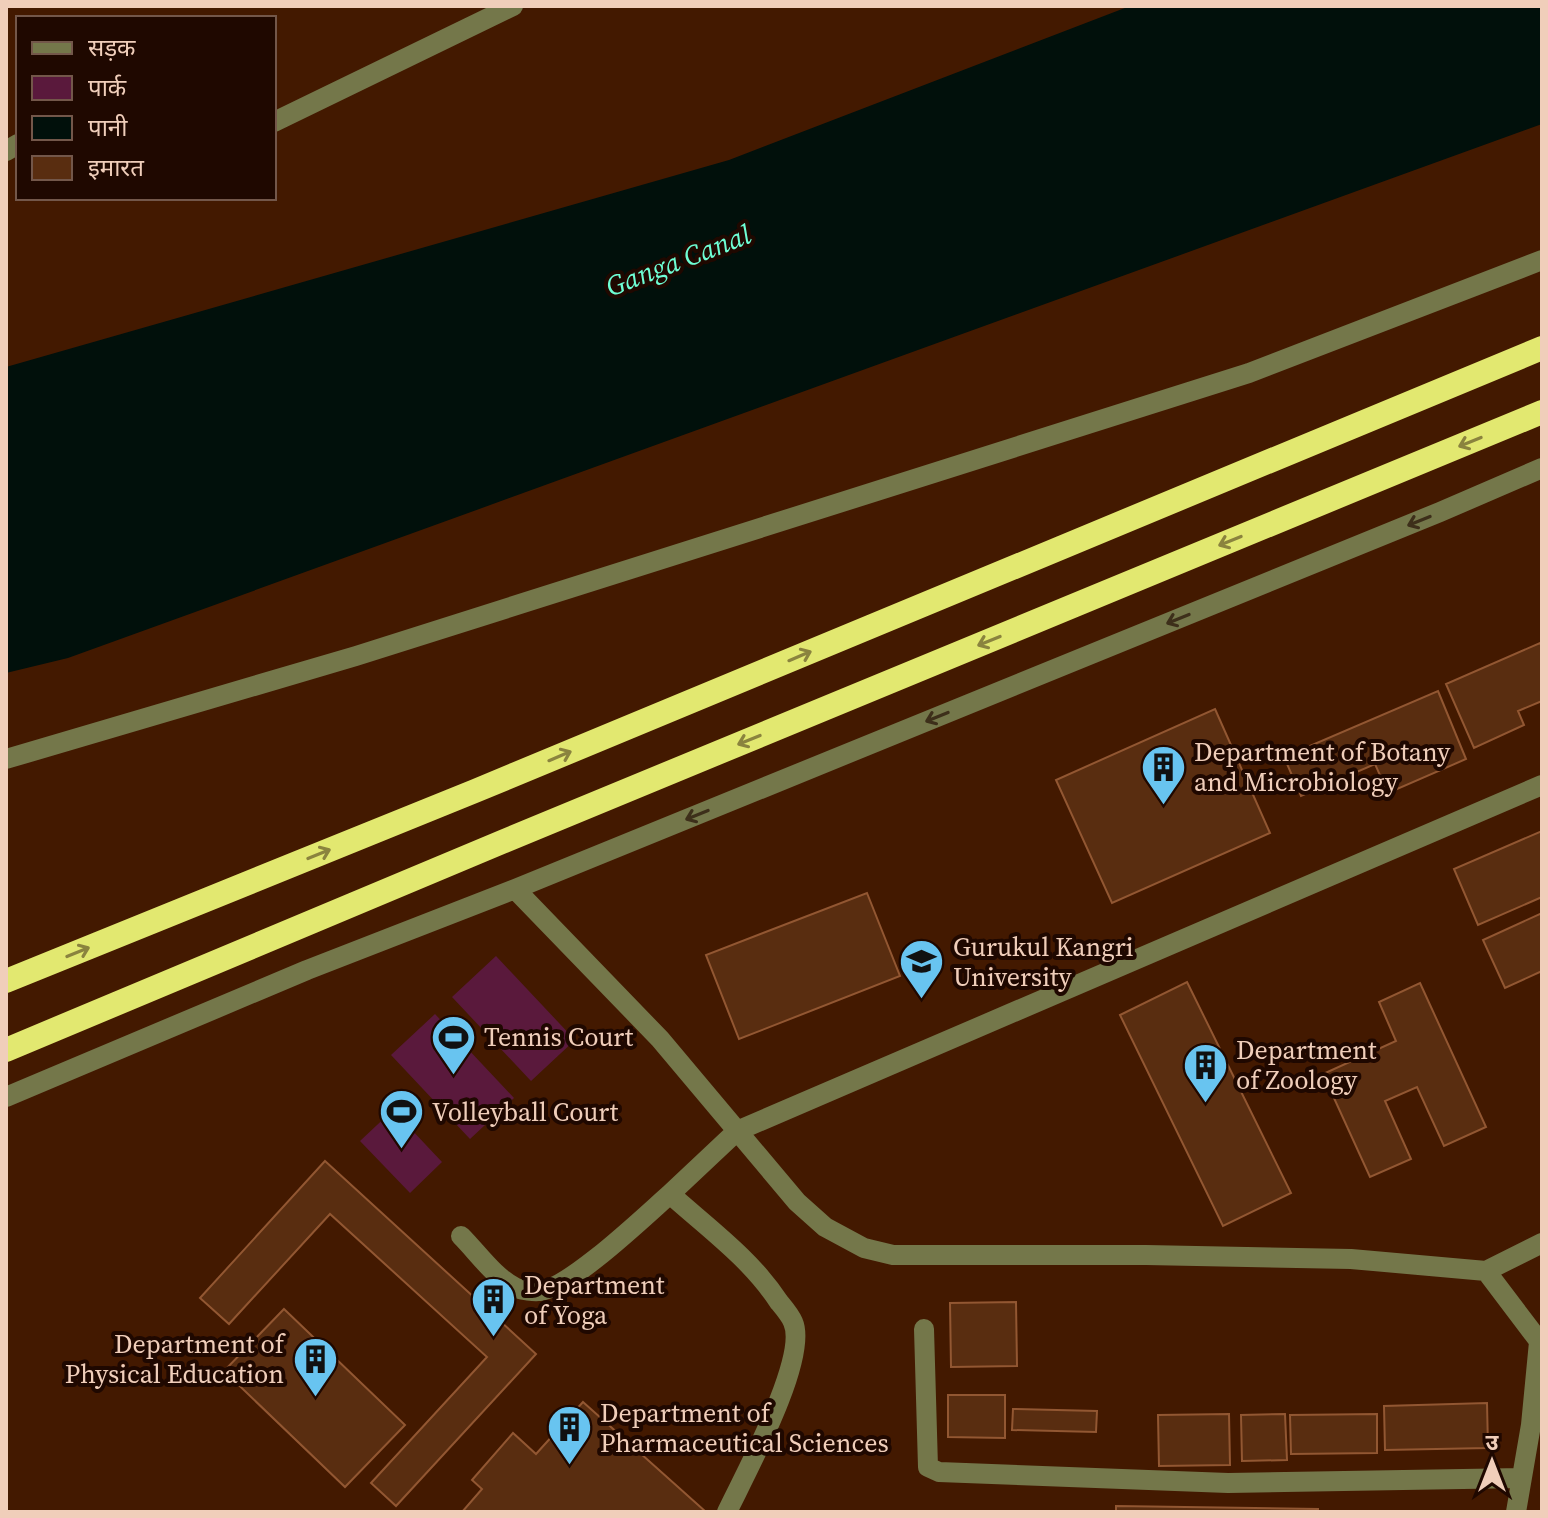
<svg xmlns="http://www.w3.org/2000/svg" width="1548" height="1518" font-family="'Source Serif 4','Noto Sans Devanagari',serif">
<rect width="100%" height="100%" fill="#431900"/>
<path fill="#5a193c" d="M496 956 575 1040 531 1081 452 997Z
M435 1014 514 1098 470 1139 391 1055Z
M393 1110 442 1162 410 1193 360 1141Z"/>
<path fill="#01100b" d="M1130 6H1542V124L68 658 6 673V367L729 160Z"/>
<path fill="#592d10" stroke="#925732" stroke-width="2" d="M1540 643 1542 647V701L1518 711 1524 725 1474 748 1446 684Z
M1438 691 1466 759 1388 793 1375 764 1301 796 1284 757Z
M1215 709 1270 833 1112 903 1056 780Z
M1542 831V897L1478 925 1454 869Z
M867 893 900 976 739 1039 706 955Z
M1542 913V971L1505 988 1483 940Z
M1187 982 1291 1193 1223 1226 1120 1015Z
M1420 983 1486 1127 1444 1146 1417 1087 1385 1101 1411 1159 1370 1177 1323 1074 1396 1041 1379 1002Z
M325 1161 536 1354 396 1506 371 1483 487 1357 330 1214 229 1324 200 1298Z
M1016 1302 1017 1366 951 1367 950 1303Z
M284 1309 405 1425 345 1487 224 1371Z
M948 1395H1005V1438L948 1437Z
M583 1402 706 1512H462L482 1489 472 1480 513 1433 536 1454Z
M1487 1403 1488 1448 1385 1450 1384 1406Z
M1013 1409 1097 1411 1096 1432 1012 1430Z
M1229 1414 1230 1465 1159 1466 1158 1415Z
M1285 1414 1287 1460 1242 1461 1241 1415Z
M1377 1414V1453L1291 1454 1290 1415Z
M1116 1506 1318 1509V1512H1116Z"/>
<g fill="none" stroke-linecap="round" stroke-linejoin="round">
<path stroke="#74774a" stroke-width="20" d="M274 122 513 6
M6 151 18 144
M6 759 356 656 1249 373 1542 260
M515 889 660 1039 797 1202 825 1227 864 1248 893 1255H1146L1351 1259 1486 1271 1542 1345
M6 1097 307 970 515 889 1440 512 1542 468
M670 1194 737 1131 1542 785
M461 1236C478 1253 494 1277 516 1288 522 1290 534 1292 540 1291 570 1288 645 1216 670 1194 708 1228 751 1259 779 1302 784 1308 790 1315 793 1322 809 1358 744 1476 727 1512
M1486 1271 1542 1243
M924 1329 928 1467 939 1472 1228 1483 1522 1478
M1516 1512 1531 1425 1539 1342"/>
<path stroke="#e2e870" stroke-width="24" d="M6 981 475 791 1542 348
M6 1050 502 842 1542 412"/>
</g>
<defs><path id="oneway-shaft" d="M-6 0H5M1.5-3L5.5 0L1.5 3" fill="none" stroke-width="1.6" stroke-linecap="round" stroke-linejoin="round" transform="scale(2)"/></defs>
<g stroke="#8a833e">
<use href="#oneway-shaft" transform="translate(1470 442) rotate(158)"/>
<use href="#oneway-shaft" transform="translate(1230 541) rotate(158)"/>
<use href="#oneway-shaft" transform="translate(989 641) rotate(158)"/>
<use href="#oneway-shaft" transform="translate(800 656) rotate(-23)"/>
<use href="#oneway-shaft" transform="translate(749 740) rotate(158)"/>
<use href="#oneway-shaft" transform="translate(560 756) rotate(-23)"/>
<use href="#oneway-shaft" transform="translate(319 854) rotate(-22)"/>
<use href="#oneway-shaft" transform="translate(78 952) rotate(-22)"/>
</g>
<g stroke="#3d2f1a">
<use href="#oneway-shaft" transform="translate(1419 521) rotate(158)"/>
<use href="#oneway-shaft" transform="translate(1178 619) rotate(158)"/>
<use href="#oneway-shaft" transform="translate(937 717) rotate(158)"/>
<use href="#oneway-shaft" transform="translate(697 815) rotate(158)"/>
</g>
<defs>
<symbol id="building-pin" viewBox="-11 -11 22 30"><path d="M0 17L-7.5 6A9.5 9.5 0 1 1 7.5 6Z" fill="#68c4f0" stroke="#1f0800"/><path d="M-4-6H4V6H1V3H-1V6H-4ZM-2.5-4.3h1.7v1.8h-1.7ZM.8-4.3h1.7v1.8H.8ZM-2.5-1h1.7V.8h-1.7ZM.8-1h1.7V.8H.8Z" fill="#111"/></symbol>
<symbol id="university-pin" viewBox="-11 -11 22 30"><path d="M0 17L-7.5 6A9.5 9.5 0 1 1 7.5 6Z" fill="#68c4f0" stroke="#1f0800"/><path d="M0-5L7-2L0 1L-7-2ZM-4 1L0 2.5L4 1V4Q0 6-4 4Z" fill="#111"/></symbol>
<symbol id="stadium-pin" viewBox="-11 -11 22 30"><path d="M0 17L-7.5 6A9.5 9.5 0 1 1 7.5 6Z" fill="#68c4f0" stroke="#1f0800"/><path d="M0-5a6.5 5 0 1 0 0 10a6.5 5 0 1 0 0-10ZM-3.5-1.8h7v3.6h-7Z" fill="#111"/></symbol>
</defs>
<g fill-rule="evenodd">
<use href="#building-pin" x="1138" y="742" width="51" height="69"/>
<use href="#university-pin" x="896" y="936" width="51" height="69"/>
<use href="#stadium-pin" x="428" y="1012" width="51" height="69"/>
<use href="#building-pin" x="1180" y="1040" width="51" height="69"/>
<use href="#stadium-pin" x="376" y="1086" width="51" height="69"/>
<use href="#building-pin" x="468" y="1274" width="51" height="69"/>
<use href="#building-pin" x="290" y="1334" width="51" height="69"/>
<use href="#building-pin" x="544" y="1402" width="51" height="69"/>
</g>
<g text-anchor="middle" stroke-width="8" stroke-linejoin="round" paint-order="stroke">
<g font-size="26" fill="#f0ceba" stroke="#1f0800" text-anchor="start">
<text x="1194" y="761">Department of Botany<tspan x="1194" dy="30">and Microbiology</tspan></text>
<text x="953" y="956">Gurukul Kangri<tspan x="953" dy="30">University</tspan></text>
<text x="484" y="1046">Tennis Court</text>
<text x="1236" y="1059">Department<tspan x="1236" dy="30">of Zoology</tspan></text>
<text x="432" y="1121">Volleyball Court</text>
<text x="524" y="1294">Department<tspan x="524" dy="30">of Yoga</tspan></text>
<text x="284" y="1353" text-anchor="end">Department of<tspan x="284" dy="30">Physical Education</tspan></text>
<text x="600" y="1422">Department of<tspan x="600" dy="30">Pharmaceutical Sciences</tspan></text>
</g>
<g font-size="28" font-style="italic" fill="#6efed4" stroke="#1f0800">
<text transform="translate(678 260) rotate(-21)" y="10">Ganga Canal</text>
</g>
</g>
<rect width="1548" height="1518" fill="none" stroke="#f0ceba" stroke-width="16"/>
<rect x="16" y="16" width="260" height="184" fill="#1f0800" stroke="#73574a" stroke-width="2"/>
<rect x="32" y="42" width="40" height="12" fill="#74774a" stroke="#73574a" stroke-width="2"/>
<text x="88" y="56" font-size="24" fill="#f0ceba">सड़क</text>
<rect x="32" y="76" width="40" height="24" fill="#5a193c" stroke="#73574a" stroke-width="2"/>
<text x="88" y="96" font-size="24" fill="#f0ceba">पार्क</text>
<rect x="32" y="116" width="40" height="24" fill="#01100b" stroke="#73574a" stroke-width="2"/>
<text x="88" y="136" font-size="24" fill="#f0ceba">पानी</text>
<rect x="32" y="156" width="40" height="24" fill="#592d10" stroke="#73574a" stroke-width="2"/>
<text x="88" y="176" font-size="24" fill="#f0ceba">इमारत</text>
<g transform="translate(1492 1462)" stroke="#1f0800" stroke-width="6" paint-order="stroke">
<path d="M0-6L14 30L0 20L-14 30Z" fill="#f0ceba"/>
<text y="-12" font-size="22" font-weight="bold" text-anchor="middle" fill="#f0ceba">उ</text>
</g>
</svg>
